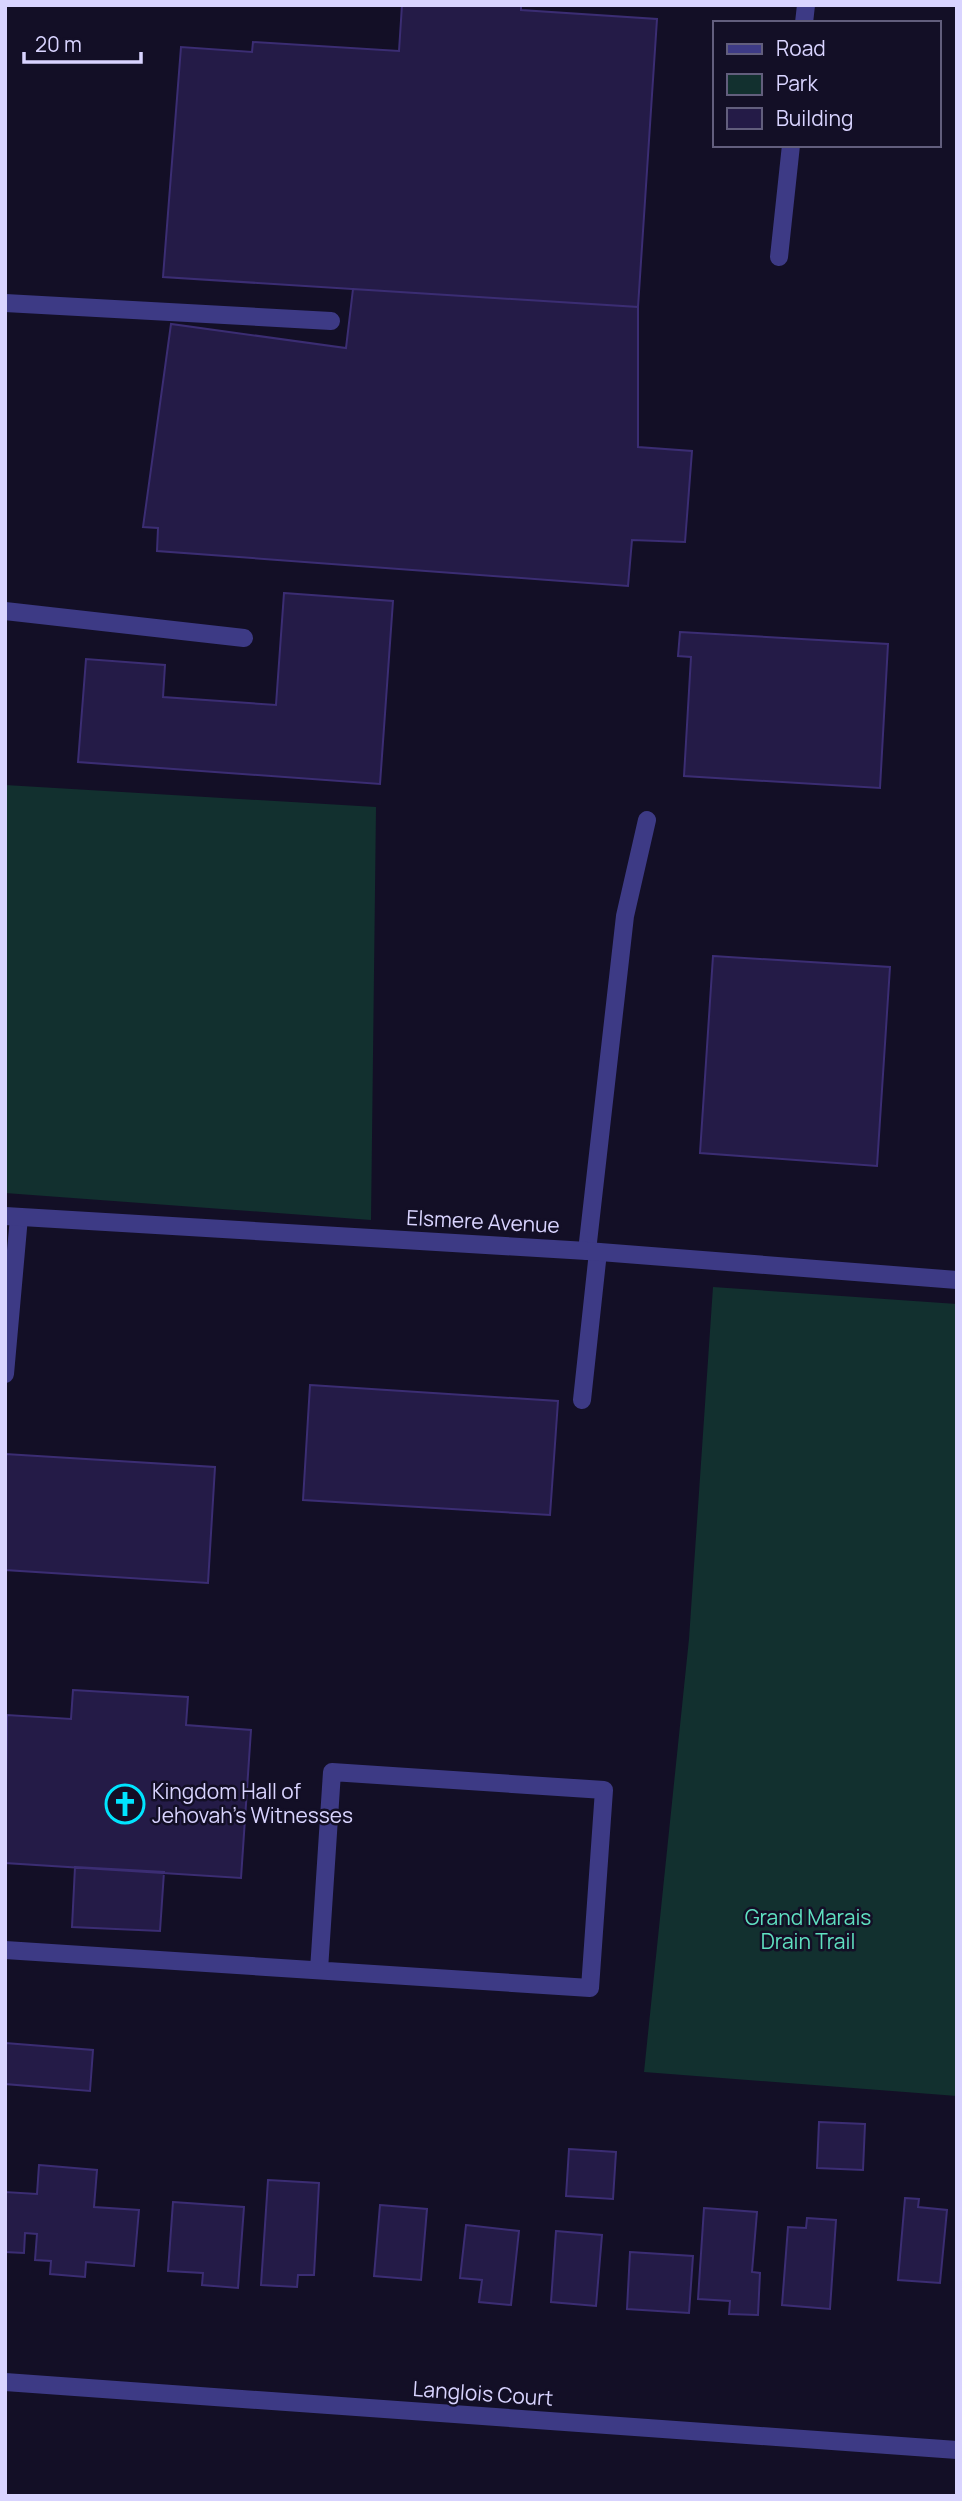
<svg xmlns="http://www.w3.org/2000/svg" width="962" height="2501" font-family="Manrope,sans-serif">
<rect width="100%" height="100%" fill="#130f26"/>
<path fill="#12302f" d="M5 785 376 807 371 1220 5 1193Z
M713 1287 957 1304V2096L644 2072 689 1639Z"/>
<path fill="#241b47" stroke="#3b2d73" stroke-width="2" d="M402 5H521V10L657 19 638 307 163 277 181 47 252 52 253 42 399 51Z
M353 289 638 307V447L692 451 685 542 632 540 628 586 157 551 158 528 143 527 171 324 346 348Z
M284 593 393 601 380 784 78 762 86 659 165 665 163 697 276 705Z
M680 632 888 644 880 788 684 776 691 657 678 656Z
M713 956 890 967 877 1166 700 1153Z
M310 1385 558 1401 550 1515 303 1500Z
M5 1454 215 1467 208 1583 5 1570Z
M73 1690 188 1697 186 1725 251 1730 241 1878 5 1863 7 1715 71 1719Z
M75 1867 164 1872 160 1931 72 1927Z
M5 2043 93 2050 90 2091 5 2084Z
M819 2122 865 2124 863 2170 817 2168Z
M569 2149 616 2152 613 2199 566 2196Z
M39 2165 97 2170 94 2207 139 2210 134 2266 86 2262 85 2277 50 2274 51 2261 35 2260 37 2234 25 2233 24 2253 5 2252V2192L37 2194Z
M268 2180 319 2183 314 2275H298L297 2287 261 2285Z
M905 2198 919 2199 918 2207 947 2210 940 2283 898 2280Z
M173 2202 244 2207 238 2288 202 2285 203 2273 168 2271Z
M380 2205 427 2209 421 2280 374 2276Z
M704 2208 757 2212 752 2272 760 2273 758 2315 729 2314 730 2301 698 2299Z
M807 2218 836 2220 830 2309 782 2305 788 2227 806 2228Z
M466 2225 519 2231 511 2305 479 2302 482 2280 460 2278Z
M556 2231 602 2235 596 2306 551 2302Z
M630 2252 693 2256 689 2313 627 2309Z"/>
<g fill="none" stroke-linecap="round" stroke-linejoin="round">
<path stroke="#3d3a85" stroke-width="18" d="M804 23 806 5
M779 257 791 145
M5 303 331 321
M5 611 244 638
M587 1251 625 916 647 820
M5 1374 19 1217
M582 1400 598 1252
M5 1950 590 1988 604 1790 332 1772 319 1970"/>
<path stroke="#3d3a85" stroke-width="18" d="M5 2382 957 2450"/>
<path stroke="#3d3a85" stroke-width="18" d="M5 1216 587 1251 957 1280"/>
</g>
<defs>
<symbol id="church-ring" viewBox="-11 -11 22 22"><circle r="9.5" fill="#130f26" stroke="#00e5ff" stroke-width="1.5"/><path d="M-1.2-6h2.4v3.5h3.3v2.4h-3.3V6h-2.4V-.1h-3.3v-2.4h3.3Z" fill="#00e5ff"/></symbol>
</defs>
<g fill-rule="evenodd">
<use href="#church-ring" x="103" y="1782" width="44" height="44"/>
</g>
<g text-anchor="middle" stroke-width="5" stroke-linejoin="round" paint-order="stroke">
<g font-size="21" fill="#d9d4ff" stroke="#130f26">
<text transform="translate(483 1222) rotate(3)" y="7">Elsmere Avenue</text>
<text transform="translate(483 2394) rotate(4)" y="7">Langlois Court</text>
</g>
<g font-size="21" fill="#d9d4ff" stroke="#130f26" text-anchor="start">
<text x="152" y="1799">Kingdom Hall of<tspan x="152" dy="24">Jehovah's Witnesses</tspan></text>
</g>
<g font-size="21" fill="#5fe0c0" stroke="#130f26">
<text x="808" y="1925">Grand Marais<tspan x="808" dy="24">Drain Trail</tspan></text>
</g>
</g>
<rect width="962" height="2501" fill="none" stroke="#d9d4ff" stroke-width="14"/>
<rect x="713" y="21" width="228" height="126" fill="#130f26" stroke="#625e7d" stroke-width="2"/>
<rect x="727" y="44" width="35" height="10" fill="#3d3a85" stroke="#625e7d" stroke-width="2"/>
<text x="776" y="56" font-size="21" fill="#d9d4ff">Road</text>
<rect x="727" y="74" width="35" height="21" fill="#12302f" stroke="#625e7d" stroke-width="2"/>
<text x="776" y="91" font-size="21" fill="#d9d4ff">Park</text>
<rect x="727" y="108" width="35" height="21" fill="#241b47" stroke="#625e7d" stroke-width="2"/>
<text x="776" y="126" font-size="21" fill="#d9d4ff">Building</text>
<path d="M24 52v10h117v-10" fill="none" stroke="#d9d4ff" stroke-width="3.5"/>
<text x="35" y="52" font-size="21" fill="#d9d4ff" stroke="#130f26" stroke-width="5" paint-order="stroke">20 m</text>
</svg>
